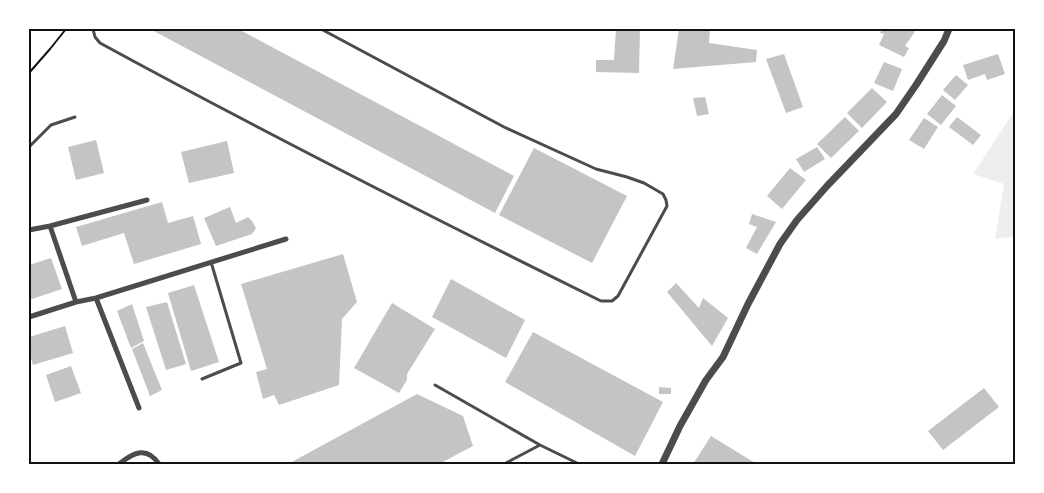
<svg xmlns="http://www.w3.org/2000/svg" width="1044" height="493" font-family="'Fira Sans Condensed',sans-serif">
<rect width="100%" height="100%" fill="#fff"/>
<path fill="#eee" d="M1015 110V236L995 239 1004 184 973 174Z"/>
<path fill="#c4c4c4" d="M150 29H238L514 176 495 213Z
M616 29H640L639 73 596 72V60H614Z
M679 29H710L709 43 757 50 756 62 673 69Z
M882 29H915L914 33 905 46 909 48 904 57 879 45 884 34 880 33Z
M784 54 803 107 786 113 766 59Z
M998 54 1005 74 987 80 985 74 968 80 963 65Z
M884 62 902 69 893 91 874 83Z
M956 75 968 85 955 100 943 90Z
M872 88 887 102 862 128 847 113Z
M942 95 956 106 941 125 927 114Z
M705 97 709 114 697 116 693 98Z
M845 117 859 131 831 158 817 144Z
M957 117 981 135 973 145 949 127Z
M924 118 938 127 924 149 909 140Z
M96 140 104 173 76 180 68 147Z
M227 141 234 173 189 183 181 152Z
M817 147 825 159 804 172 796 159Z
M534 148 627 196 592 263 499 215Z
M790 168 806 180 782 209 767 196Z
M162 202 168 223 193 216 201 244 134 264 124 233 82 246 76 227Z
M230 207 236 223 248 217 252 221 256 228 252 234 216 246 204 218Z
M752 214 776 222 757 254 746 248 757 227 749 224Z
M343 254 357 302 342 319 339 385 279 405 274 395 263 399 256 372 267 369 241 284Z
M51 258 62 289 29 300V265Z
M451 279 525 320 506 358 432 317Z
M676 283 699 308 703 298 728 318 712 346 667 292Z
M194 285 219 362 191 371 168 293Z
M167 302 186 364 166 370 146 307Z
M392 303 435 329 407 374V380L399 393 354 368Z
M132 304 144 341 131 348 117 311Z
M65 326 73 353 33 365 29 352V337Z
M533 332 663 402 635 456 505 382Z
M143 343 162 390 150 396 132 349Z
M71 366 81 393 55 402 46 375Z
M659 387 671 388V394H659Z
M984 388 999 407 943 450 928 431Z
M417 394 463 416 473 446 439 464H288Z
M711 436 757 464H693Z"/>
<g fill="none" stroke-linecap="round" stroke-linejoin="round">
<path stroke="#111" stroke-width="2" d="M29 73 50 49 66 29"/>
<path stroke="#4c4c4c" stroke-width="3" d="M93 29 95 37 100 43C265 133 433 218 601 301H612L618 296 667 206 666 200 663 194 644 183 627 177 596 169 504 127 321 29
M29 147 51 125 75 117
M202 379 241 363 211 262
M435 385 540 445 579 464
M504 464 540 445"/>
<path stroke="#4c4c4c" stroke-width="5" d="M50 226 76 302
M29 230 50 226 147 200
M96 298 139 408
M29 317 76 302 96 298 286 239
M119 464C134 452 147 446 159 464"/>
<path stroke="#4c4c4c" stroke-width="7" d="M662 464 680 426 706 380 723 357 748 304 780 244 797 220 827 186 896 114 916 85 944 41 949 29"/>
</g>
<rect width="1044" height="493" fill="none" stroke="#ffffff" stroke-width="60"/>
<rect x="30" y="30" width="984" height="433" fill="none" stroke="#111" stroke-width="2"/>
</svg>
